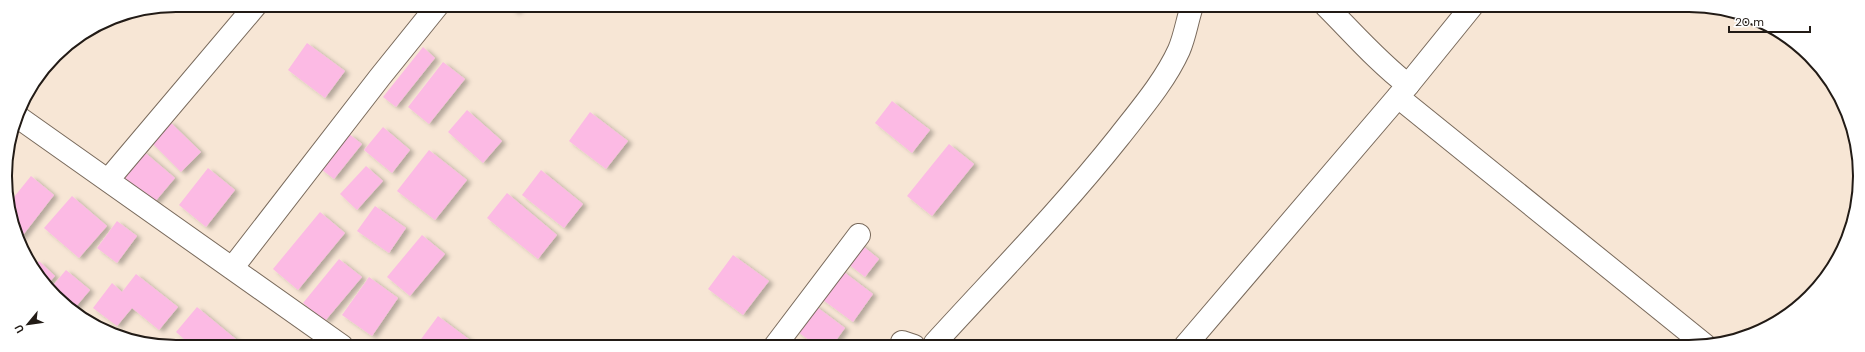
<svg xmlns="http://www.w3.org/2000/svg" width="1865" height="352" font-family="'DM Sans',sans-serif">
<defs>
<filter id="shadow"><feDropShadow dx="4.5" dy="2.5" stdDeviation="2" flood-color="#0004"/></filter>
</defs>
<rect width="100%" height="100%" fill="#f7e6d5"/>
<path fill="#fcbae4" filter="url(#shadow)" d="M508 5H522L515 12Z
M307 43 345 71 325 98 288 70Z
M423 47 435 58 396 107 383 97Z
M443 62 465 79 429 124 408 107Z
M892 101 930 130 912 153 875 123Z
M467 110 502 141 483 163 448 132Z
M590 112 628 141 606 169 569 141Z
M169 121 201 152 181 172 150 141Z
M383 127 410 150 392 173 364 150Z
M349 134 362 144 334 179 321 169Z
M949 144 974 164 932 216 907 196Z
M142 150 175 178 154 203 121 175Z
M429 150 467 180 435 220 397 191Z
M366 166 383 181 357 210 340 194Z
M208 168 235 190 206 227 179 205Z
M541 170 583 204 564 228 522 195Z
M31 176 54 195 20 239 14 231 10 202Z
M507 193 557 235 538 259 487 218Z
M72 196 107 226 79 258 44 228Z
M375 206 406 228 389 253 357 231Z
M320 212 345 233 298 290 273 269Z
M117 221 137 236 117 263 97 248Z
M422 235 445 254 410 296 387 277Z
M858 242 879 259 865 277 843 260Z
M733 255 769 281 743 315 708 289Z
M339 259 362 277 325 321 303 303Z
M39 261 55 276 46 286 35 266Z
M840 269 873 294 853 322 819 297Z
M66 270 90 290 74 309 49 290Z
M136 274 178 307 159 330 132 308 117 326 93 308 112 283 122 292Z
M369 277 398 298 372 336 342 315Z
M813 304 845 328 832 346H817L794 329Z
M197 307 243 345 242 346H192L176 332Z
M438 316 470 340 466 346H416Z
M794 339 806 346H789Z"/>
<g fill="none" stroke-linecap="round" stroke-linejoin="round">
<defs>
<path id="minor" d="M1326 6C1353 33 1378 62 1408 85
M1398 97 1705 345
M18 117 342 346
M108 180 256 5
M233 267 380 77 438 5
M902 342 914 346
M775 346 859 235
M934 346 935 343C997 275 1061 210 1119 137 1140 110 1165 81 1179 50 1185 36 1187 21 1192 6"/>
<path id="tertiary" d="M1185 346 1408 85 1472 6"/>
</defs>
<use href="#minor" stroke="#796a5c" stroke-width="24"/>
<use href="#tertiary" stroke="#796a5c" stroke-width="24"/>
<use href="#minor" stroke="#fff" stroke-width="22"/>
<use href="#tertiary" stroke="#fff" stroke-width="22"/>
</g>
<path d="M0 0H1865V352H0ZM176 12H1689A164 164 0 0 1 1853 176V176A164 164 0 0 1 1689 340H176A164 164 0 0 1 12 176V176A164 164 0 0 1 176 12Z" fill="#fff" fill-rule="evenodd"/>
<path fill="none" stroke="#221b16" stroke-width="2" d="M176 12H1689A164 164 0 0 1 1853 176V176A164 164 0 0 1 1689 340H176A164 164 0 0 1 12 176V176A164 164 0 0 1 176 12Z"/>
<g transform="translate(28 324) rotate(241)" stroke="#ffffff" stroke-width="3" paint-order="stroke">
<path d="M0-3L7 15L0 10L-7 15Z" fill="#221b16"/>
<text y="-6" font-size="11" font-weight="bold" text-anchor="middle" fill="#221b16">U</text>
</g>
<path d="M1729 26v6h81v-6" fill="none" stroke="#221b16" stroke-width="2"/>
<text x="1735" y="26" font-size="12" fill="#221b16" stroke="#ffffff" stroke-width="3" paint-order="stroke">20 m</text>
</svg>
